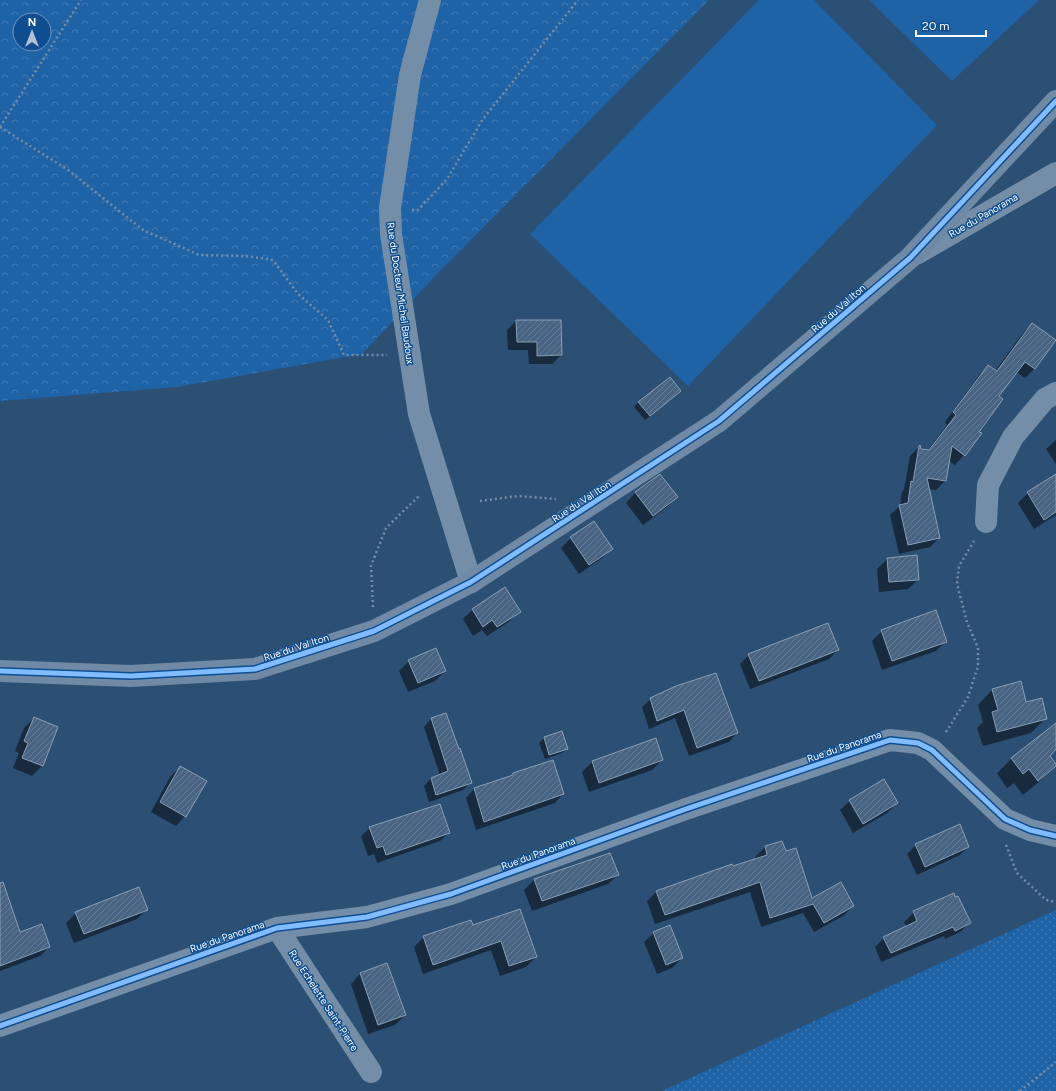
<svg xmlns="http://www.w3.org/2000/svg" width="1056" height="1091" font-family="Figtree,sans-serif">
<defs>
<pattern id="green-dots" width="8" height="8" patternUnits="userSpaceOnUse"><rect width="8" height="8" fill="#1f63a7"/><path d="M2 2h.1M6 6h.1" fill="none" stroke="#417ab4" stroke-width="1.8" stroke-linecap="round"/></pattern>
<pattern id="forest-crowns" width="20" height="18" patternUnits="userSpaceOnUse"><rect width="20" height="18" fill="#1f63a7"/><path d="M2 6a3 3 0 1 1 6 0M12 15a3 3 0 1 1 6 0" fill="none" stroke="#417ab4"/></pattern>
<pattern id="building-hatch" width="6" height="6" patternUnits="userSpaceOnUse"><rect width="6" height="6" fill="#486482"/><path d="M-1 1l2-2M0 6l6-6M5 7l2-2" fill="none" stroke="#637b95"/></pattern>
</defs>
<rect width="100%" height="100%" fill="#2c4f74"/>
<path fill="url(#green-dots)" d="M1056 910V1091H662Z"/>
<path fill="url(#forest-crowns)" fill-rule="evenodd" d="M0 0H709L440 271 362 354 177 387 0 401ZM20 20H44V44H20Z"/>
<path fill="#1f63a7" d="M759 0H814L937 125 688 386 530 234Z
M869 0H1039L952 81Z"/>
<path fill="#0007" d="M516 321H560L561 355 552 364H529L528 350H508L507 330Z
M1032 324 1054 341 1034 369 1025 378 1016 372 998 397 964 455 955 465 948 460 945 481 936 490 928 489 939 538 930 547 899 554 890 515 900 506 902 492 904 489 910 456 919 447 920 450 927 451 947 425 945 422 979 375 988 366 995 371 1023 333Z
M680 391 645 420 634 407 638 402Z
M1056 440V464L1046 449Z
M660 476 676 497 667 507 643 525 626 503 635 493Z
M1056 489V515L1034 529 1018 503 1028 493Z
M593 523 612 549 602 558 579 574 561 548 571 538Z
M887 559 918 580 908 589 879 592 877 569Z
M472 610 519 611 510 621 487 636 482 630 473 636 463 619Z
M882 631 946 641 936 651 882 670 872 641Z
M838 650 829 659 750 689 740 664 749 655Z
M409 661 445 671 435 681 408 692 399 671Z
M715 675 737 733 729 742 689 756 675 718 649 729 642 707 651 699Z
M992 690 1026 703 1046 718 1031 733 983 746 977 728 983 722 978 705Z
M34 718 57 728 42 766 32 776 13 768 19 753 15 751 24 728Z
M431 719 471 782 463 790 429 802 424 786 431 778 440 775 424 727Z
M1048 731 1056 740V747L1049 757 1056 765 1041 780 1023 795 1014 783 1007 788 997 773 1011 759Z
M561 732 567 749 562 753 545 759 539 743 544 738Z
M655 739 662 760 652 770 589 792 582 772 592 762Z
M180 767 185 816 176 826 151 812 170 777Z
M513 774 563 794 555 803 476 830 466 798 474 789 511 777Z
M850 801 897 803 887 813 853 833 840 810Z
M370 828 449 833 440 841 377 863 374 854 368 856 361 836Z
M781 842 812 900 853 906 843 916 814 932 803 913 761 927 750 892 655 924 647 901 657 891 756 860 755 857 765 847Z
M916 845 968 847 960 855 917 875 907 854Z
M609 854 618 875 608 884 532 911 524 890 534 880Z
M0 904 20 934 49 947 40 956 0 971Z
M147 909 137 919 74 943 66 923 76 913Z
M914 912 970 923 960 932 945 939 944 936 881 962 875 947 884 938 907 927 904 922Z
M472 926 536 957 526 967 500 976 491 950 423 974 414 947 424 937Z
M654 933 682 958 672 968 657 974 644 942Z
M360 974 405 1015 395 1025 368 1034 351 984Z"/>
<path fill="url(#building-hatch)" stroke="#899fb5" d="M516 320H561L562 355 537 356V342H517Z
M1032 323 1056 340 1035 369 1025 362 999 396 1003 399 979 432 982 433 965 456 952 446 946 481 927 478 940 538 908 545 899 505 908 503 911 481 913 482 919 446 920 445 921 449 929 450 956 415 953 412 988 365 997 371Z
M670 377 681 391 650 416 638 402Z
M660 474 678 497 653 516 635 492Z
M1056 474V512L1044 520 1027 492Z
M594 521 613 549 589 565 570 537Z
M917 555 919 580 889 582 887 558Z
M505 587 521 612 497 627 492 620 483 627 472 609Z
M936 610 947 642 892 661 881 630Z
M828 623 839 650 759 681 748 654Z
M436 648 446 671 418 683 408 660Z
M716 673 738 733 697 748 684 710 657 721 650 698 676 686Z
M1021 681 1026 702 1042 698 1047 719 997 732 992 712 998 710 992 689Z
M446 713 459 749 460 748 472 783 436 795 431 778 448 771 431 718Z
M34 717 58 727 43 766 22 758 28 743 24 741Z
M1056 723V749L1050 756 1056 764V766L1038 781 1029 769 1023 774 1011 758Z
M562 731 568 749 549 755 544 737Z
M656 738 663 760 599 783 592 761Z
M553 760 564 794 484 822 474 788 513 775V773Z
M180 766 207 781 186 817 160 802Z
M884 779 898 803 863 824 849 800Z
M440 804 450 833 386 855 383 846 377 848 369 827Z
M960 824 969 847 925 867 915 844Z
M782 841 786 851 796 848 812 898 841 882 854 906 824 923 813 904 770 918 760 882 665 915 656 891 732 864 733 866 767 855 765 846Z
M610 853 619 875 542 901 534 879Z
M3 882 20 932 42 924 50 947 0 966V883Z
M139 887 148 910 84 934 75 912Z
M954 893 955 897 958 896 971 923 955 931 953 927 891 953 883 937 917 921 913 911Z
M520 909 537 957 509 966 501 941 433 965 423 936 471 920 473 925Z
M670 925 683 958 666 965 653 932Z
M387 963 406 1015 378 1025 360 973Z"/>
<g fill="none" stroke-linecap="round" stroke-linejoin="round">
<path stroke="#748ea7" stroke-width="2.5" stroke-dasharray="2 3" stroke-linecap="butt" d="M0 127 68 170 143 230 199 255 246 256 273 260 298 294 328 320 344 355H387
M0 127 81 0
M412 210H418L447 179 483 119 578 0
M480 501 518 496 556 499
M373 607 371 566 386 528 418 497V495
M946 732 968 697 978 666V648L967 622 957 584 959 566 974 541
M1006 845 1017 873 1046 900 1056 902
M1020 1091 1056 1062"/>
<path stroke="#748ea7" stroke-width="22" d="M430 0 410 75 390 208 391 234 419 414 471 582
M918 253 1056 173
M986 522 988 485 1013 437 1045 399 1056 393
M277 928 371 1072
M0 1026 277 928 367 917 451 894 686 809 890 740 918 743 932 750 1005 819 1030 830 1056 836"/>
<path stroke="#7089a4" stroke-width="22" d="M0 671 131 676 255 669 374 631 471 582 719 421 910 258 1056 101"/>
<defs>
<path id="cycleway" d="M0 671 131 676 255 669 374 631 471 582 719 421 910 258 1056 101
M0 1026 277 928 367 917 451 894 686 809 890 740 918 743 932 750 1005 819 1030 830 1056 836"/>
</defs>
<use href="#cycleway" stroke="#0f4e91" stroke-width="8"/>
<use href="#cycleway" stroke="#80bcff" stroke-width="5"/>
</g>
<g text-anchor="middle" stroke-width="3" stroke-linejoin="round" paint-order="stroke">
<g font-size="10" fill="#fff" stroke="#0f4e91">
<text transform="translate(983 215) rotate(-30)" y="4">Rue du Panorama</text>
<text transform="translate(401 293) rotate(82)" y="4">Rue du Docteur Michel Baudoux</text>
<text transform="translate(838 308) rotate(-41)" y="4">Rue du Val Iton</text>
<text transform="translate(581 501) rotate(-33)" y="4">Rue du Val Iton</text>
<text transform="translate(296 647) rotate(-18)" y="4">Rue du Val Iton</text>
<text transform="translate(844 746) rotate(-19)" y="4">Rue du Panorama</text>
<text transform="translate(538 853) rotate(-20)" y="4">Rue du Panorama</text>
<text transform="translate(227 936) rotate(-19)" y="4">Rue du Panorama</text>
<text transform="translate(324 1000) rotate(57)" y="4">Rue Echelette Saint-Pierre</text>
</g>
</g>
<g transform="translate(32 32)"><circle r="19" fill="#0f4e91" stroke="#6f95bd"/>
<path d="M0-3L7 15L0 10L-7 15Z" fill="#b5c1ce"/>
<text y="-6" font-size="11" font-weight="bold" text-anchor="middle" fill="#ffffff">N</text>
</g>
<path d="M916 30v6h70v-6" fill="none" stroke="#ffffff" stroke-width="2"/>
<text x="922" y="30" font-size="12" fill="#ffffff" stroke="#0f4e91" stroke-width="3" paint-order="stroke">20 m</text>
</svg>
